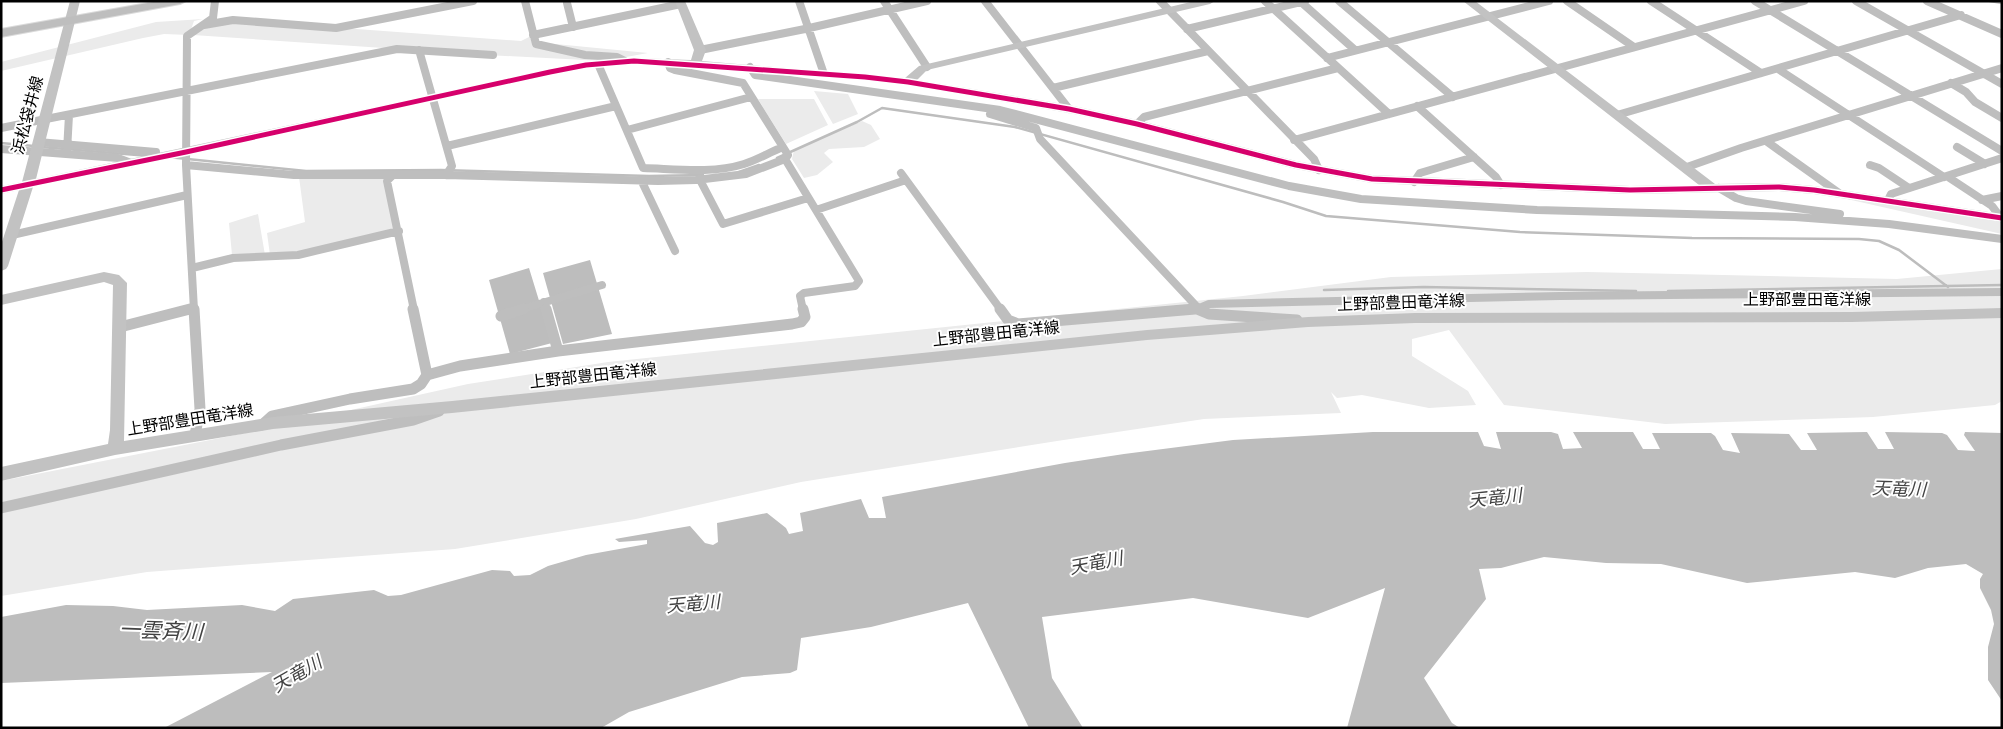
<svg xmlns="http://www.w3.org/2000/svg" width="2003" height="729" font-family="'Work Sans','Noto Sans JP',sans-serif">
<rect width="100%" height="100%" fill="#fff"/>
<path fill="#ebebeb" d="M203 19 194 21 189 35 164 34 143 38 1 71V62L156 22Z
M219 19 521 41 533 35 535 42 648 53 604 61 487 55 193 35Z
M814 91 848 94 858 114 833 124Z
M758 99H814L828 125 786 144Z
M862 121 871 125 880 139 864 147 829 149 824 153 833 162 817 175 804 178 792 159 794 150Z
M299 177 383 178 394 229 299 253 270 255 267 233 305 222Z
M1829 195 2002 217V234Z
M258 214 265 255H232L229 223Z
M2002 269V401L1995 405 1873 417 1665 424 1504 405 1449 330 1412 339V356L1468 391 1476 405 1429 408 1362 395 1337 398 1331 392 1341 413 1204 419 1057 441 801 482 636 519 455 549 147 572 1 596V481L256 431 468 384 608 362 1243 296 1391 277 1587 272 1897 279Z"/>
<path fill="#bdbdbd" d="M590 260 612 334 563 344 543 273Z
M529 268 552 343 510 354 489 280Z
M1373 432H1478L1484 446 1501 449 1496 432H1551L1558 434 1563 449 1582 448 1573 432H1633L1643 449H1660L1652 433H1711L1715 436 1723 450 1740 453 1731 433 1789 434 1801 450H1817L1807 433 1867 432 1878 449H1894L1885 432 1942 433 1947 435 1958 450 1975 451 1964 435 1965 432 2002 433V701L1988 680V647L1994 624 1991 610 1980 588V579L1983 574 1966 564 1928 568 1895 578 1855 572 1747 583 1661 564 1606 563 1544 557 1501 568 1479 569 1486 599 1424 678 1452 723 1460 728H1347L1385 588 1308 618 1193 598 1042 617 1052 678 1083 728H1029L968 603 871 627 801 638 797 670 790 673 742 677 629 712 601 728H164L272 672 1 683V617L66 605 113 606 147 610 242 605 275 611 293 599 374 590 388 596 401 595 492 570 510 571 514 576 530 575 548 566 586 555 647 544V540L619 542 615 539 690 526 705 543 713 545 718 542 717 523 767 513 786 528 789 534 803 531 800 513 861 499 869 518H886L882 497 1065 463 1124 454 1233 440Z"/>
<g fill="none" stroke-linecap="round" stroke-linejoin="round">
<path stroke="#bdbdbd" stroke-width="2.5" d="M1990 1 2002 3
M1 143 34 146
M41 147 149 156
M168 157 306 171 441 170 649 176 703 175
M777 158 857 122 882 108 1015 127 1283 202 1326 216 1520 232 1692 238 1859 239 1879 241 1899 250 1948 287
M739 172 759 165
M1324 290 1424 287 1636 291
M1668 291 2002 285"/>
<defs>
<path id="primary" d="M159 1H186L180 4 1 37V29Z"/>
</defs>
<use href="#primary" stroke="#dbdbdb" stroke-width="2"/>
<path stroke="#bebebe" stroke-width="8" d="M525 1 536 44 585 55 617 57 625 61
M799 1 824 74
M884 1 927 67
M985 1 1069 109
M1160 1 1314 159 1319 170
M1265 1 1389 114
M1339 1 1453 97
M1567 1 1634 47
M1651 1 1761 73
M1755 1 2002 151
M1856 1 2002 84
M1927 1 2002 34
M1301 2 1355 50
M567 3 573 27
M204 25 233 20 336 28 473 1
M1187 29 1305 1
M533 35 681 4
M419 50 452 166 446 175
M700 50 805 29 927 1
M1327 58 1549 1
M668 62 670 68 675 70 743 83 788 155 785 159 859 281 855 286 804 293 800 296 803 310
M598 64 643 168C676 169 712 174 744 164 757 160 770 152 783 147
M750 67 755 75 1000 110 1289 186 1361 199 1537 210 1795 217 1889 224 2002 239
M1778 69 1944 177
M1951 83 1966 92 1975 102 2002 118
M1053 88 1208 51
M1417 106 1496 177 1501 185
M990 114 1036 128 1040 139 1200 310
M1617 115 1961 15
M1137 124 1144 117 1338 68
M1 128 397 49 493 55
M627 130 751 97
M1294 140 1804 1
M1766 141 1839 193
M38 142 156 152 155 158
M447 146 616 106
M1957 147 1985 164
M1 149 118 158 131 163
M67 151 69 115
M186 165 294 175H446L658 181 696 180 746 174 785 159
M1870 165 1879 168 1909 188
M1687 167 1741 148 2002 68
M901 173 1001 310
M393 175 387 181 414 310
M1948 177 1992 206 2001 218
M644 180 643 184 675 251
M700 180 723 224 808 198
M1414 182 1420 173 1474 157
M1719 188 1736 198 1746 201 1840 214
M1888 200 1891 194 2002 158
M1982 200 2002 196
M816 210 906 180
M12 235 187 195
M192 268 233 258 298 255 399 231
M544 302 546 310
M185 310 194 308
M194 310 186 165 187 36 213 18 215 1
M519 310 602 285
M1181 310 1197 309 1209 304 1560 296 2002 292"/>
<path stroke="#bebebe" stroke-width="11" d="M194 309 200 409 195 435
M546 309 558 351
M1000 309 1008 320 1018 324 1195 309
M1197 309 1209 314 1297 320
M501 316 523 309
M120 327 190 309
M427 375 460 366 558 351 792 324 801 322 805 317 803 309
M262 425 272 416 350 399 413 389 421 384 427 375 413 309
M1 508 281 445 413 420 439 411"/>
<path fill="#c2c2c2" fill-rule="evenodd" d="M70 1H80L36 179 586 62 634 58 691 60 694 50 675 1H685L706 50 702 61 905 78 919 66 923 65 1195 1H1215L1210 4 927 70 917 80 1069 105 1137 120 1296 161 1372 175 1630 186 1699 185 1463 1H1475L1715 184 1779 183 1814 186 2002 214V222L1814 194 1779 191 1630 194 1372 183 1296 169 1136 127 1069 113 908 85 865 80 634 64 586 68 550 75 33 187 8 266 6 269 1 271V245L19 190 1 194V186L22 182Z
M104 272 119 275 127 283 124 441 273 417 452 401 1147 330 1308 317 1415 313 1852 312 2002 308V318L1852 322 1415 323 1308 327 1147 340 452 413 273 429 115 455 1 481V467L108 444 110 430 113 285 104 282 1 305V295Z"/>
<use href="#primary" fill="#bebebe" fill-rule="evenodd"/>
<defs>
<path id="cycleway" d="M1 190 186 152 550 72 586 65 634 61 865 77 908 82 1069 109 1137 124 1296 165 1372 179 1630 190 1779 187 1814 190 2002 218"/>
</defs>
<use href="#cycleway" stroke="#fff" stroke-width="8"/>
<use href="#cycleway" stroke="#d6006c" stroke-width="5"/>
</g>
<g text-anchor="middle" stroke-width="4" stroke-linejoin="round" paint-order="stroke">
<g font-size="16" fill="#000" stroke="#fff">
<text transform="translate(27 115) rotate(-75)" y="6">浜松袋井線</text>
<text x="1807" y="305">上野部豊田竜洋線</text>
<text transform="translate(1401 302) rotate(-2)" y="6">上野部豊田竜洋線</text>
<text transform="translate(996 333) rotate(-6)" y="6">上野部豊田竜洋線</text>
<text transform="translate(593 375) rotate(-6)" y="6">上野部豊田竜洋線</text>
<text transform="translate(190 419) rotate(-9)" y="6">上野部豊田竜洋線</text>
</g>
<g font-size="18" font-style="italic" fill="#424242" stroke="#fff">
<text transform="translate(1899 489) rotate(2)" y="6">天竜川</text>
<text transform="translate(1495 498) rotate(-6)" y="6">天竜川</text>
<text transform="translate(1096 563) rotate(-11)" y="6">天竜川</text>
<text transform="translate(693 604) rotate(-5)" y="6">天竜川</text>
<text transform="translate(297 674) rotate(-30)" y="6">天竜川</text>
</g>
<g font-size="21" font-style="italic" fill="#424242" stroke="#fff">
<text transform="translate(161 631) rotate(2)" y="7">一雲斉川</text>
</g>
</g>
<rect width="2003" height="729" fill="none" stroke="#000000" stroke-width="5"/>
</svg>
